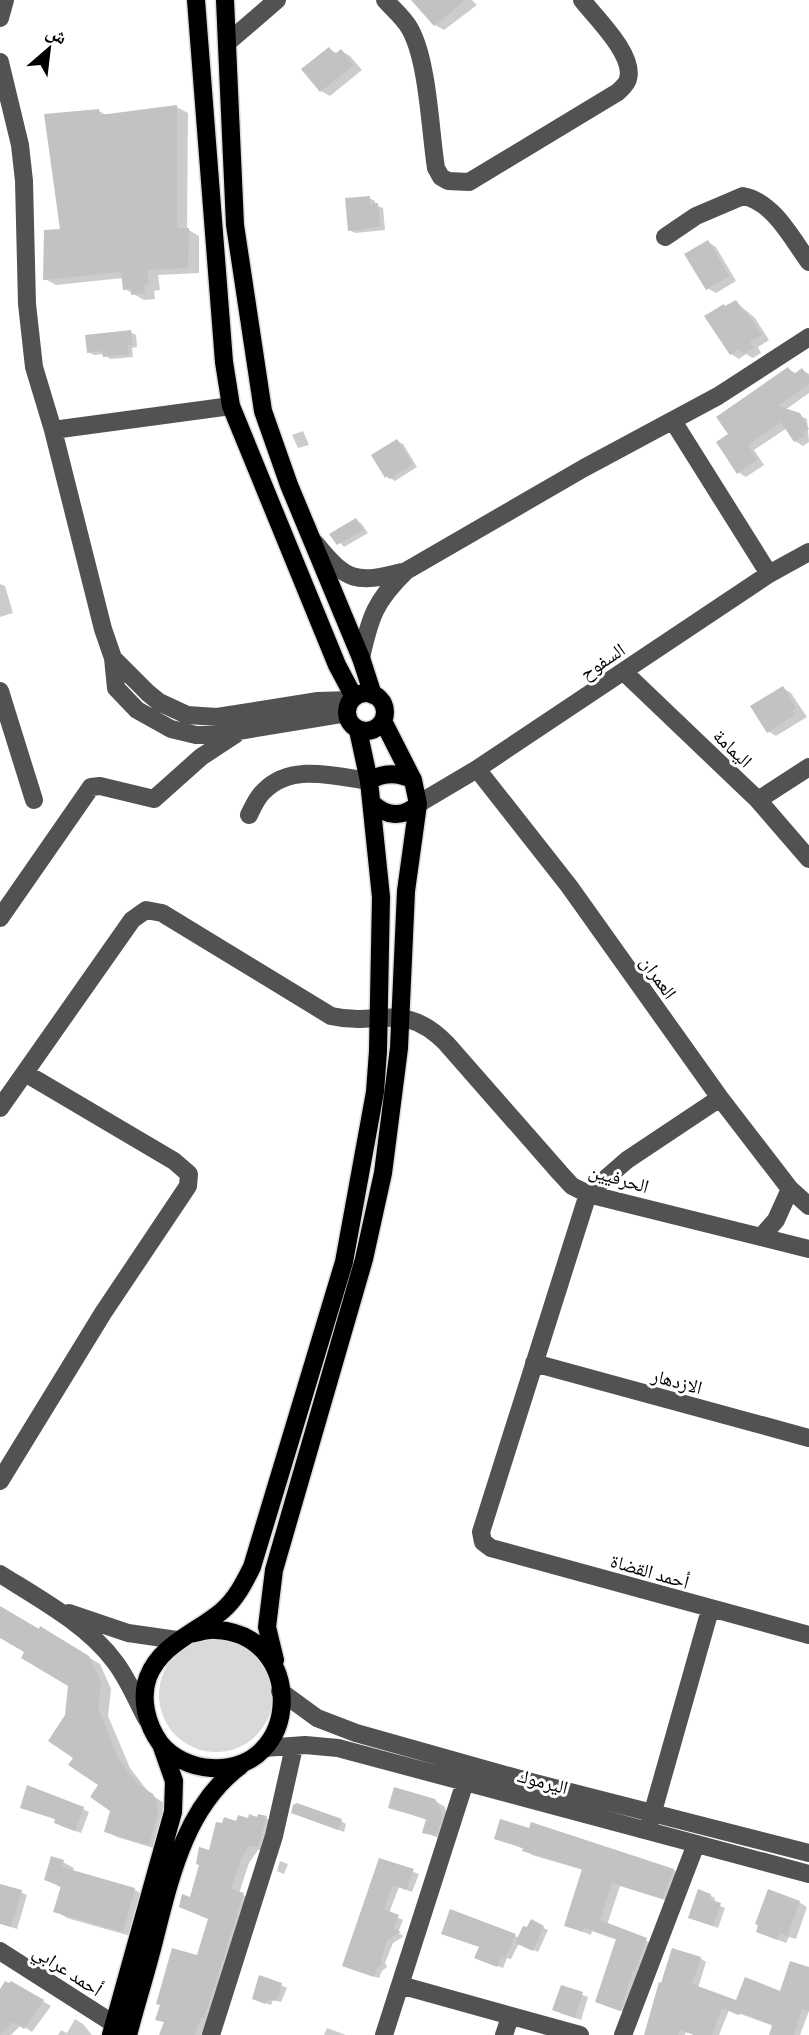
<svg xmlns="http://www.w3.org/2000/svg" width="809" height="2035" font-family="Signika,'Noto Naskh Arabic',sans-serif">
<rect width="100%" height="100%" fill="#fff"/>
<path fill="#d9d9d9" d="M159 1695a57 57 0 1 1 114 0a57 57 0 1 1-114 0Z"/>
<path fill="#0003" d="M415 0H472L477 5 444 30 435 25Z
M329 49 338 54 341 51 350 56 362 70 330 96 321 91 304 69Z
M177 107 188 113 187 229 199 236V273L158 275 160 290 154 291 155 299 144 300 125 289 123 278 56 285 45 279 62 231 99 111 108 116Z
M369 198 375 201V205L383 208 385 230 355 233 350 230Z
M708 242 716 247 736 281 716 293 707 288Z
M736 302 755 318 769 340 758 347 761 353 753 358 746 354 739 359 731 354 727 307Z
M130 332 136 335 137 347 132 348 133 357 110 359 104 354 94 355 89 352Z
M788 369 797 374 802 370 809 374V393L785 410 807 419 809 442 803 446 795 441 787 428 754 450 764 465 746 477 738 472 730 435Z
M303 431 309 445 298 448 292 435Z
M397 441 403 444 417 467 395 481 386 476Z
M356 520 361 523 368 533 344 547 332 534Z
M0 584 5 586 13 613 0 617Z
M783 688 791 693 807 717 776 736 768 731Z
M0 1607 100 1664 111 1689 108 1716 130 1768 150 1794 164 1803 168 1809 160 1850 117 1837 106 1831 112 1810 101 1784 75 1757 67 1715 69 1685 27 1651 0 1636Z
M435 1801 444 1806 449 1816 444 1840 424 1832 427 1820 390 1807Z
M22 1807 83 1809 89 1812 81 1833 61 1826 57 1820Z
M298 1815 341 1821 346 1824 344 1832Z
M266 1818 274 1822 267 1851 258 1850 249 1863 239 1893 251 1899 205 2035H162L165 2023 157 2019 199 1957 210 1919 191 1899 210 1852 237 1823Z
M532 1825 674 1870 681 1875 671 1902 620 1886 607 1925 654 1944 628 2014 597 2001 617 1940 592 1931 591 1935 566 1925 583 1870 532 1855 524 1849 497 1838 530 1830Z
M380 1860 419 1874 412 1892 399 1887 389 1913 403 1920 398 1933 404 1936 393 1943 385 1963 387 1967 382 1971 379 1978 349 1968Z
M280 1861 288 1864 284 1874 277 1871Z
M63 1862 74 1868 73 1872 135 1890 146 1896 134 1937 67 1918 56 1911 62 1888 46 1880Z
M0 1890 21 1892 27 1895 17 1929 0 1923Z
M710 1895 715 1898 714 1903 725 1908 718 1928 690 1918Z
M799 1902 807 1907 796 1939 789 1937 786 1943 758 1932 760 1925Z
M451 1912 520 1938 531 1922 548 1930 538 1952 519 1943 511 1959 507 1958 503 1968 482 1960 481 1947Z
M700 1958 706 1962 698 1988 737 2003 781 1994 809 1968V2011L800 2035H771L774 2026 729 2010 719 2035H695L686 2032 685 2035H645Z
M12 1983 51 2006 32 2032 21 2025 11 2035H0V1991Z
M281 1985 287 1988 281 2002 273 2000 271 2005 259 2001Z
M562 1987 588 1997 581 2020 560 2013Z
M75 2019 83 2024 92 2035H58L61 2030 67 2033Z
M327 2028 346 2035H324Z"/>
<path fill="#c2c2c2" d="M411 0H465L434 26Z
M329 47 335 54 341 49 354 65 320 92 301 69Z
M177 105V228H189L188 268 147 270 149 284 144 285 145 293 131 295V289L123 290 121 272 43 280 44 230 60 229 44 114 99 109 100 115Z
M370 196V204L378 203 380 227 348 231 345 198Z
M708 240 729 276 706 290 684 254Z
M736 300 744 312 746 311 762 335 750 342 754 348 743 354 739 349 730 355 704 316 724 304 725 306Z
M131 330 132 345H128L129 354 103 357 102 351 87 353 85 335Z
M788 367 794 374 802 368 809 377V384L778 406 800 413 809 429 803 433 805 436 794 442 781 422 748 445 757 460 737 474 716 442 728 434 716 417Z
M397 439 413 464 389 479 387 476 385 478 371 455Z
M356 518 363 530 337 545 329 534Z
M783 686 796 708 792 711 795 715 767 733 750 706Z
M0 1606 39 1629 40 1626 89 1656 101 1682 98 1708 119 1760 139 1785 153 1794 157 1802 158 1814 149 1845 104 1832 110 1811 90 1797 98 1785 68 1765 73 1758 48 1741 65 1715 68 1686 21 1658 24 1652 0 1638Z
M27 1785 84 1807 75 1831 54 1823 55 1819 20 1808Z
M394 1787 435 1799 441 1810 442 1818 436 1836 422 1833 426 1819 388 1808Z
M297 1803 342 1819 338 1830 291 1813 293 1805Z
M249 1814 257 1817 258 1814 267 1816 258 1847 249 1846 241 1858 231 1889 244 1893 204 2018 201 2017 195 2035H159L164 2022 155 2020 160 2005 156 2004 172 1948 197 1955 208 1919 179 1907 182 1894 190 1897 199 1865 196 1864 199 1847 209 1850 216 1822 222 1823 224 1817 236 1821 238 1815 248 1818Z
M500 1819 529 1828 531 1822 674 1869 663 1899 612 1883 600 1920 647 1938 635 1971 633 1970 620 2011 595 2002 616 1939 584 1928 583 1932 564 1926 582 1869 522 1851 523 1848 494 1839Z
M51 1856 64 1860 62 1867 135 1888 123 1932 53 1912 61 1886 44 1880Z
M379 1858 414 1869 406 1890 393 1885 384 1909 399 1915 393 1929 401 1932 387 1940 381 1960 382 1964 377 1968 374 1977 342 1966Z
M0 1884 22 1890 11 1927 0 1924Z
M698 1889 711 1894 709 1899 721 1903 713 1926 688 1918Z
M768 1889 800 1901 787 1936 780 1933 777 1940 756 1932 758 1925 755 1924Z
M450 1909 516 1934 505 1958 502 1956 497 1967 474 1958 479 1947 441 1934Z
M531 1919 544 1926 533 1951 515 1943 523 1926 527 1927Z
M672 1948 701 1957 692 1984 736 2000 745 1977 780 1991 790 1961 809 1967V2011L802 2009 794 2035H769L772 2025 742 2013 738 2015 722 2008 712 2035H694L680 2030 678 2035H644L659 1982 661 1983Z
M259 1975 282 1983 276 2001 267 1999 265 2004 252 1999Z
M5 1981 9 1983 11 1981 44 2000 24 2029 13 2022 0 2035V1989Z
M561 1985 583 1992 575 2018 552 2010Z"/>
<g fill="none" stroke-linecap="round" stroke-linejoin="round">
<defs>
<path id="major" d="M196 0 224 362 231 406 337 665 354 697
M225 0 235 225 263 411 289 485 361 658 373 695
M347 712a19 19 0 1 1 38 0a19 19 0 1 1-38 0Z
M369 781C384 772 398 772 413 780
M372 803C386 817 404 818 418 804
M189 1634C198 1633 207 1629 216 1630 306 1634 303 1773 211 1768 192 1767 172 1758 160 1743 147 1725 140 1699 148 1677 161 1644 196 1633 222 1611 236 1599 244 1583 252 1567L344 1262 375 1092 378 1051 381 897 369 781 358 730
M275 1660 267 1627 274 1570 364 1259 383 1173 399 1048 406 891 418 804 413 780 383 721
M111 2035 173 1812 174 1781 162 1747
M128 2035C136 2004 146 1973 154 1941 170 1878 185 1807 240 1766"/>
</defs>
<use href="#major" stroke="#dbdbdb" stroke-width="21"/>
<path stroke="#525252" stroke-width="18" d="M385 0C393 9 404 18 410 29 428 61 430 130 436 168L441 177 448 181 469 182 618 92C622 88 627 84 628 79 635 55 596 18 582 0
M0 18 5 0
M227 43 277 0
M0 62 20 145 24 181 27 304 34 367 53 430 103 629 113 658 116 688 137 710 171 729 196 735H214L347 713
M665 237 696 216 743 196C774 202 792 239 809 262
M673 421 769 574
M53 430 231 406
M316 544C346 581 356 584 402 572
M113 658 148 693 159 702 187 715 217 717 318 701 351 700
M361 658C370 617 375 601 406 571L584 468 718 396 809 337
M624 672 758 800 809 859
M0 691 34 800
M477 769 569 886 720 1098 790 1189 809 1206
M758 800 809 767
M418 804 477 769 769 574 809 552
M249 815C253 807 257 797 264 791 291 763 335 776 369 781
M0 918 91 787 100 786 154 799 201 757 236 734
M720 1098 627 1160 588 1194 481 1532 483 1542 491 1548 809 1635
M0 1108 132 920 146 910 162 913 331 1016C379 1027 403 1000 446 1043L560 1173 572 1186 588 1194 809 1249
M762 1236 776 1220 790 1189
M534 1363 809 1438
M0 1481 103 1313 188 1186 189 1174 174 1161 25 1073
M0 1574C38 1598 88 1625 115 1662 128 1679 136 1699 146 1718
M69 1613 128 1633 177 1640
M280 1691 317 1718 356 1733 527 1781 809 1853
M264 1748 305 1745 338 1748 809 1874
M650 1822 710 1610
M0 1951 114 2024
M400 1985 580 2035
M211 2035 274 1836 294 1747
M384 2035 465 1782
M504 2035 510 2017
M623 2035 696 1844"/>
<use href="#major" stroke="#000" stroke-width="18"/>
</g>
<g text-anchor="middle" stroke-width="6" stroke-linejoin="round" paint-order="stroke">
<g font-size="19" fill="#000" stroke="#fff">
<text transform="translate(602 661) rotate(-34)" y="7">السفوح</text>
<text transform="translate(733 748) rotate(44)" y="7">اليمامة</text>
<text transform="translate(659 977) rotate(55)" y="7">العمران</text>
<text transform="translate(619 1178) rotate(16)" y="7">الحرفيين</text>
<text transform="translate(677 1381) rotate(15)" y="7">الازدهار</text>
<text transform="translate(650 1571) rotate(16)" y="7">أحمد القضاة</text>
<text transform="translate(543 1781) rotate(15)" y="7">اليرموك</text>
<text transform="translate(68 1970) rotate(33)" y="7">أحمد عرابي</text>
</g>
</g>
<g transform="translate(49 49) rotate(28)" stroke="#ffffff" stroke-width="5" paint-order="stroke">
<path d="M0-5L12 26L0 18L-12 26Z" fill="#000000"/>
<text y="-10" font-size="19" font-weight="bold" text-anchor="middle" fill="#000000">ش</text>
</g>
</svg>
